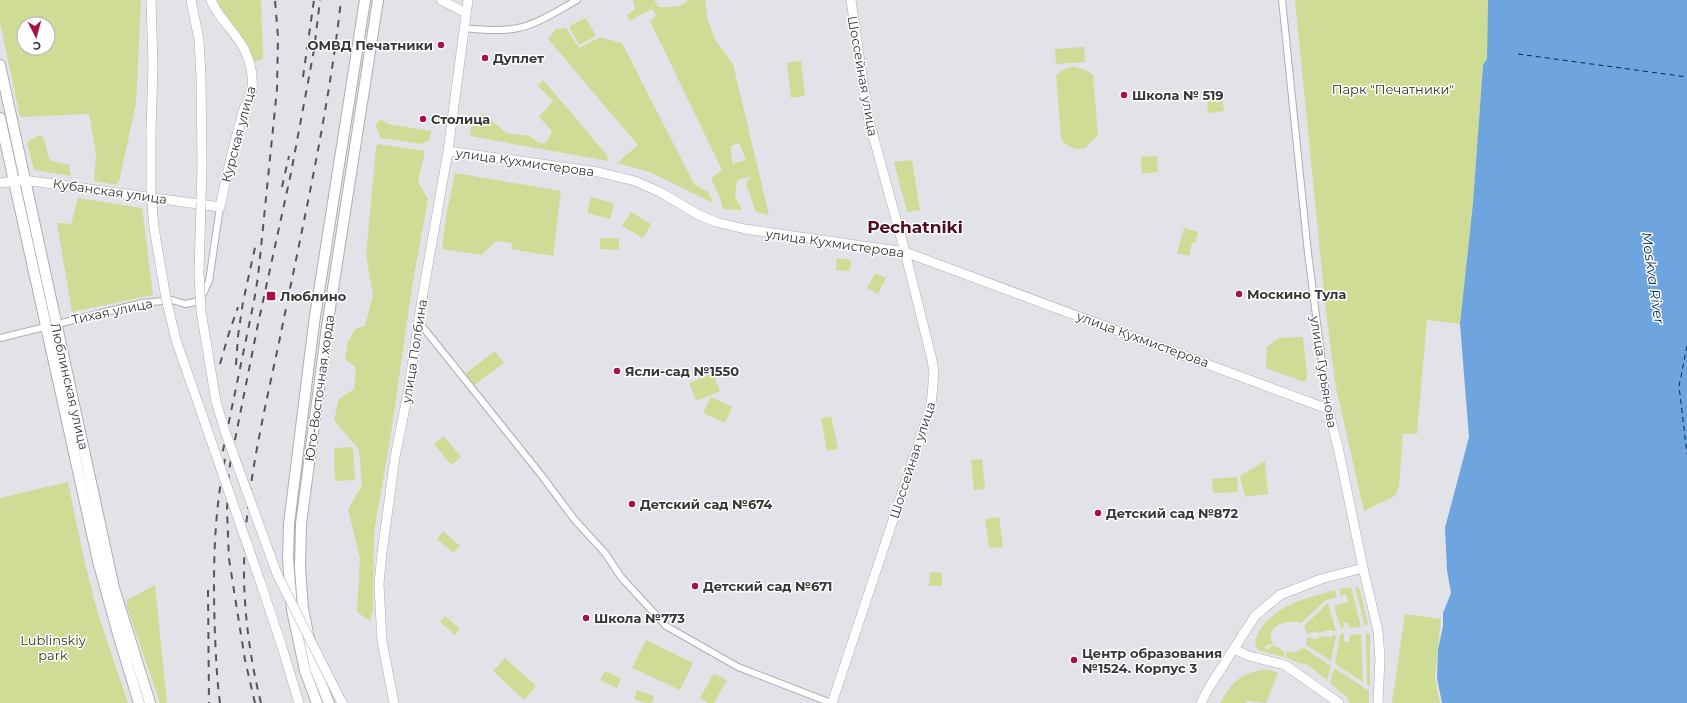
<svg xmlns="http://www.w3.org/2000/svg" width="1687" height="703" font-family="Montserrat,sans-serif">
<rect width="100%" height="100%" fill="#e2e2e9"/>
<path fill="#cfdc95" fill-rule="evenodd" d="M0 0H141L136 104 119 182H117V185L94 181 96 155 89 114 20 117 0 22ZM24 24H48V48H24Z
M217 0H261L263 59 255 62 248 45 220 7Z
M633 0H654L659 7C669 7 682 8 688 0H705L708 21 716 41 733 64 769 215 756 212 746 184 751 176 737 180 735 196 742 210 723 209 720 198 711 178 722 170 650 21 656 15 652 9 630 21 627 15 635 9ZM739 143 746 160 732 164 731 146Z
M1295 0H1488L1487 59 1483 65 1473 203 1460 324 1427 320 1417 434H1403L1399 487 1395 496 1364 511 1335 383 1325 302Z
M586 18 596 36 579 45 569 26Z
M566 28 579 48 600 37 622 43 694 184 709 193 713 203 650 172 617 163 638 145 548 39 556 29Z
M1084 47 1085 62 1056 64 1055 49Z
M801 61 805 96 791 98 787 63Z
M1074 67 1086 70 1093 75 1098 135 1085 148 1076 149 1067 145 1062 141 1061 137 1056 75 1065 69Z
M543 80 607 155 608 161 470 136 472 119 484 114 506 133 529 136 540 143H546L552 131 539 117 553 101 538 86Z
M1222 96 1224 111 1208 113 1207 97Z
M381 119 388 124 431 131 430 139 422 144 381 138 375 125Z
M39 135 44 138 49 159 52 161 69 165 71 176 34 170 27 142Z
M378 144 425 151 418 182 428 199 412 287 390 440 374 532 373 610 370 621 357 612 360 558 348 509 362 486 359 450 334 420 339 399 354 389 356 368 345 359 348 342 355 329 365 326 373 295 366 255 376 147Z
M1157 156 1158 172 1142 174 1141 157Z
M912 160 920 210 907 212 894 162Z
M455 173 561 191 553 256 511 249 512 243 496 241 482 255 442 249 447 211Z
M591 197 614 203 610 219 587 213Z
M78 198 142 208 153 295 72 312 57 223 71 224Z
M631 212 651 224 643 238 622 226Z
M1184 228 1198 232 1195 243H1192L1189 256 1177 253Z
M600 238H619V250L600 249Z
M837 258 851 260 850 271 836 270Z
M875 273 886 278 878 294 867 288Z
M1303 337 1307 373 1306 380 1304 382 1266 368 1267 347 1279 338Z
M495 351 504 363 474 385 465 374Z
M713 373 720 391 696 401 689 383Z
M711 397 732 407 725 423 703 413Z
M831 416 838 449 827 451 821 418Z
M444 436 461 457 451 465 434 444Z
M353 447 355 480 335 481 334 448Z
M982 459 985 489 974 490 971 460Z
M1265 461 1268 494 1245 497 1240 476Z
M1237 477 1238 492 1213 493 1212 479Z
M68 482 83 555 97 611 128 703H0V498Z
M999 517 1003 547 989 548 985 519Z
M443 531 460 546 453 553 437 539Z
M930 572 942 573V586H929Z
M155 585 167 703H160L127 607V600Z
M1351 587 1361 627 1350 628 1347 622 1343 623 1344 628 1341 629 1334 606 1348 602 1346 594 1341 596 1339 589Z
M1355 587 1359 588 1360 590 1368 625 1365 626Z
M1335 590 1337 597 1326 600 1301 623C1288 619 1264 625 1273 644L1270 645 1268 644 1264 648 1268 649 1274 645 1285 652 1283 657 1258 650C1253 643 1256 637 1260 630 1277 604 1307 598 1335 590Z
M1328 603 1336 631H1332L1331 630 1318 633V631L1307 634 1304 626Z
M1405 614 1441 619 1435 677 1440 703H1392Z
M445 616 460 629 455 635 440 622Z
M1342 633H1344V641L1349 642 1350 635 1361 634 1363 682 1335 664 1340 635Z
M1366 633 1370 634V686L1367 684Z
M1332 635H1336L1331 661 1306 645 1307 638 1311 637V639L1319 638V636L1332 637Z
M646 640 693 663 680 690 632 668Z
M1304 648 1331 666 1327 680 1305 663 1301 664 1285 657 1287 652H1295Z
M505 658 536 686 524 700 493 671Z
M1334 668 1369 691V703H1350L1348 701 1347 697 1330 683Z
M1261 670H1270L1278 673 1266 703 1249 701 1245 703H1220C1231 684 1239 674 1261 670Z
M605 671 621 678 617 688 600 680Z
M714 673 727 680 714 703H709L700 698Z
M637 690 654 696 652 703H646L634 699Z"/>
<path fill="#6ea5de" d="M1488 0H1687V703H1442L1437 678 1438 650 1443 626V613L1451 593 1447 570 1445 528 1469 437 1460 324 1473 203 1483 65 1487 59Z"/>
<g fill="none" stroke-linecap="round" stroke-linejoin="round">
<path stroke="#022b50" stroke-width="1" stroke-dasharray="5 4" stroke-linecap="butt" d="M1518 54 1687 77
M1687 346 1679 386 1687 454"/>
<defs>
<path id="street" d="M1282 0 1308 253 1328 409
M464 28C481 30 501 32 518 28 538 24 559 10 577 0
M418 321 542 476 574 519 605 553 621 577 666 626 738 667 831 703
M0 338 142 303 172 300 185 304 195 302 203 294 209 281 220 207"/>
<path id="secondary" d="M191 0 199 40 201 76 202 165 201 202
M441 0 466 13
M151 131 153 65 151 0
M448 151 598 172 635 181 660 192 699 215 716 222 745 229 905 252 1328 409 1338 447 1363 568 1378 631 1380 658 1378 703
M0 183 24 180 220 207C226 176 234 145 242 115 244 106 250 99 252 89 253 78 251 64 246 53 238 34 219 20 211 0
M260 581 282 647 299 703
M1234 649 1249 656 1285 665 1339 703
M394 703 382 641 379 584 382 553 395 457 408 393 422 299 448 151 468 0
M832 703 931 406 934 373 932 360 905 252 868 117 851 0
M1201 703 1210 686 1255 616 1280 595 1321 579 1363 568"/>
<path id="primary" d="M0 65 114 588 150 703
M0 118 98 561 118 634 139 703
M317 703 305 671 292 610 288 558 289 524 314 323 365 0
M329 703 315 668 303 609 300 568 301 524 327 327 378 0"/>
</defs>
<use href="#street" stroke="#adadb4" stroke-width="8"/>
<use href="#secondary" stroke="#adadb4" stroke-width="10"/>
<use href="#primary" stroke="#adadb4" stroke-width="12"/>
<use href="#street" stroke="#fff" stroke-width="6"/>
<use href="#secondary" stroke="#fff" stroke-width="9"/>
<use href="#primary" stroke="#fff" stroke-width="10"/>
<path stroke="#555559" stroke-width="2" stroke-dasharray="7 7" stroke-linecap="butt" d="M303 77 314 0
M282 187 289 156
M220 364 229 333 238 307
M236 365 238 336 243 302 256 243
M220 465 254 301 258 277 277 89 278 37 275 0
M208 590 209 703
M220 703C217 681 216 658 215 636 213 577 213 517 225 459
M255 703 245 660 229 559 227 510 229 470 258 324 291 173 314 50 320 0
M261 703C251 663 245 621 244 579 243 494 265 410 282 328 304 219 329 110 341 0"/>
<defs>
<path id="secondary-bridge" d="M151 131V192L154 228 166 298 176 340 260 581
M201 202 199 273 201 311 216 402 226 434 277 574 342 703"/>
</defs>
<use href="#secondary-bridge" stroke="#adadb4" stroke-width="10" stroke-linecap="butt"/>
<use href="#secondary-bridge" stroke="#fff" stroke-width="9"/>
</g>
<g fill="#a81144" stroke="#fff" stroke-width="1.5">
<circle cx="441" cy="45" r="4"/>
<circle cx="485" cy="58" r="4"/>
<circle cx="1124" cy="95" r="4"/>
<circle cx="423" cy="119" r="4"/>
<circle cx="1239" cy="294" r="4"/>
<rect x="266" y="291" width="10" height="10" rx="2"/>
<circle cx="617" cy="371" r="4"/>
<circle cx="632" cy="504" r="4"/>
<circle cx="1098" cy="513" r="4"/>
<circle cx="695" cy="586" r="4"/>
<circle cx="586" cy="618" r="4"/>
<circle cx="1074" cy="660" r="4"/>
</g>
<g text-anchor="middle" stroke-width="3" stroke-linejoin="round" paint-order="stroke">
<g font-size="13" font-weight="bold" fill="#363639" stroke="#fff" text-anchor="start">
<text x="433" y="50" text-anchor="end">ОМВД Печатники</text>
<text x="493" y="63">Дуплет</text>
<text x="1132" y="100">Школа № 519</text>
<text x="431" y="124">Столица</text>
<text x="1247" y="299">Москино Тула</text>
<text x="280" y="301">Люблино</text>
<text x="625" y="376">Ясли-сад №1550</text>
<text x="640" y="509">Детский сад №674</text>
<text x="1106" y="518">Детский сад №872</text>
<text x="703" y="591">Детский сад №671</text>
<text x="594" y="623">Школа №773</text>
<text x="1082" y="658">Центр образования<tspan x="1082" dy="15">№1524. Корпус 3</tspan></text>
</g>
<g font-size="13" fill="#363639" stroke="#fff">
<text transform="translate(863 76) rotate(80)" y="5">Шоссейная улица</text>
<text transform="translate(238 134) rotate(-75)" y="5">Курская улица</text>
<text transform="translate(525 162) rotate(8)" y="5">улица Кухмистерова</text>
<text transform="translate(110 191) rotate(8)" y="5">Кубанская улица</text>
<text transform="translate(835 243) rotate(8)" y="5">улица Кухмистерова</text>
<text transform="translate(112 311) rotate(-12)" y="5">Тихая улица</text>
<text transform="translate(1143 339) rotate(20)" y="5">улица Кухмистерова</text>
<text transform="translate(414 351) rotate(-81)" y="5">улица Полбина</text>
<text transform="translate(1324 372) rotate(81)" y="5">улица Гурьянова</text>
<text transform="translate(70 386) rotate(77)" y="5">Люблинская улица</text>
<text transform="translate(319 388) rotate(-82)" y="5">Юго-Восточная хорда</text>
<text transform="translate(912 460) rotate(-72)" y="5">Шоссейная улица</text>
</g>
<g font-size="13" fill="#313615" stroke="#fff">
<text x="1393" y="94">Парк "Печатники"</text>
<text x="53" y="645">Lublinskiy<tspan x="53" dy="15">park</tspan></text>
</g>
<g font-size="14" font-style="italic" fill="#022b50" stroke="#fff">
<text transform="translate(1653 278) rotate(82)" y="5">Moskva River</text>
</g>
<g font-size="17" font-weight="bold" fill="#510b1f" stroke="#fff">
<text x="915" y="233">Pechatniki</text>
</g>
</g>
<g transform="translate(36 36) rotate(174)"><circle r="19" fill="#ffffff" stroke="#afafb0"/>
<path d="M0-3L7 15L0 10L-7 15Z" fill="#a81144"/>
<text y="-6" font-size="11" font-weight="bold" text-anchor="middle" fill="#363639">С</text>
</g>
</svg>
